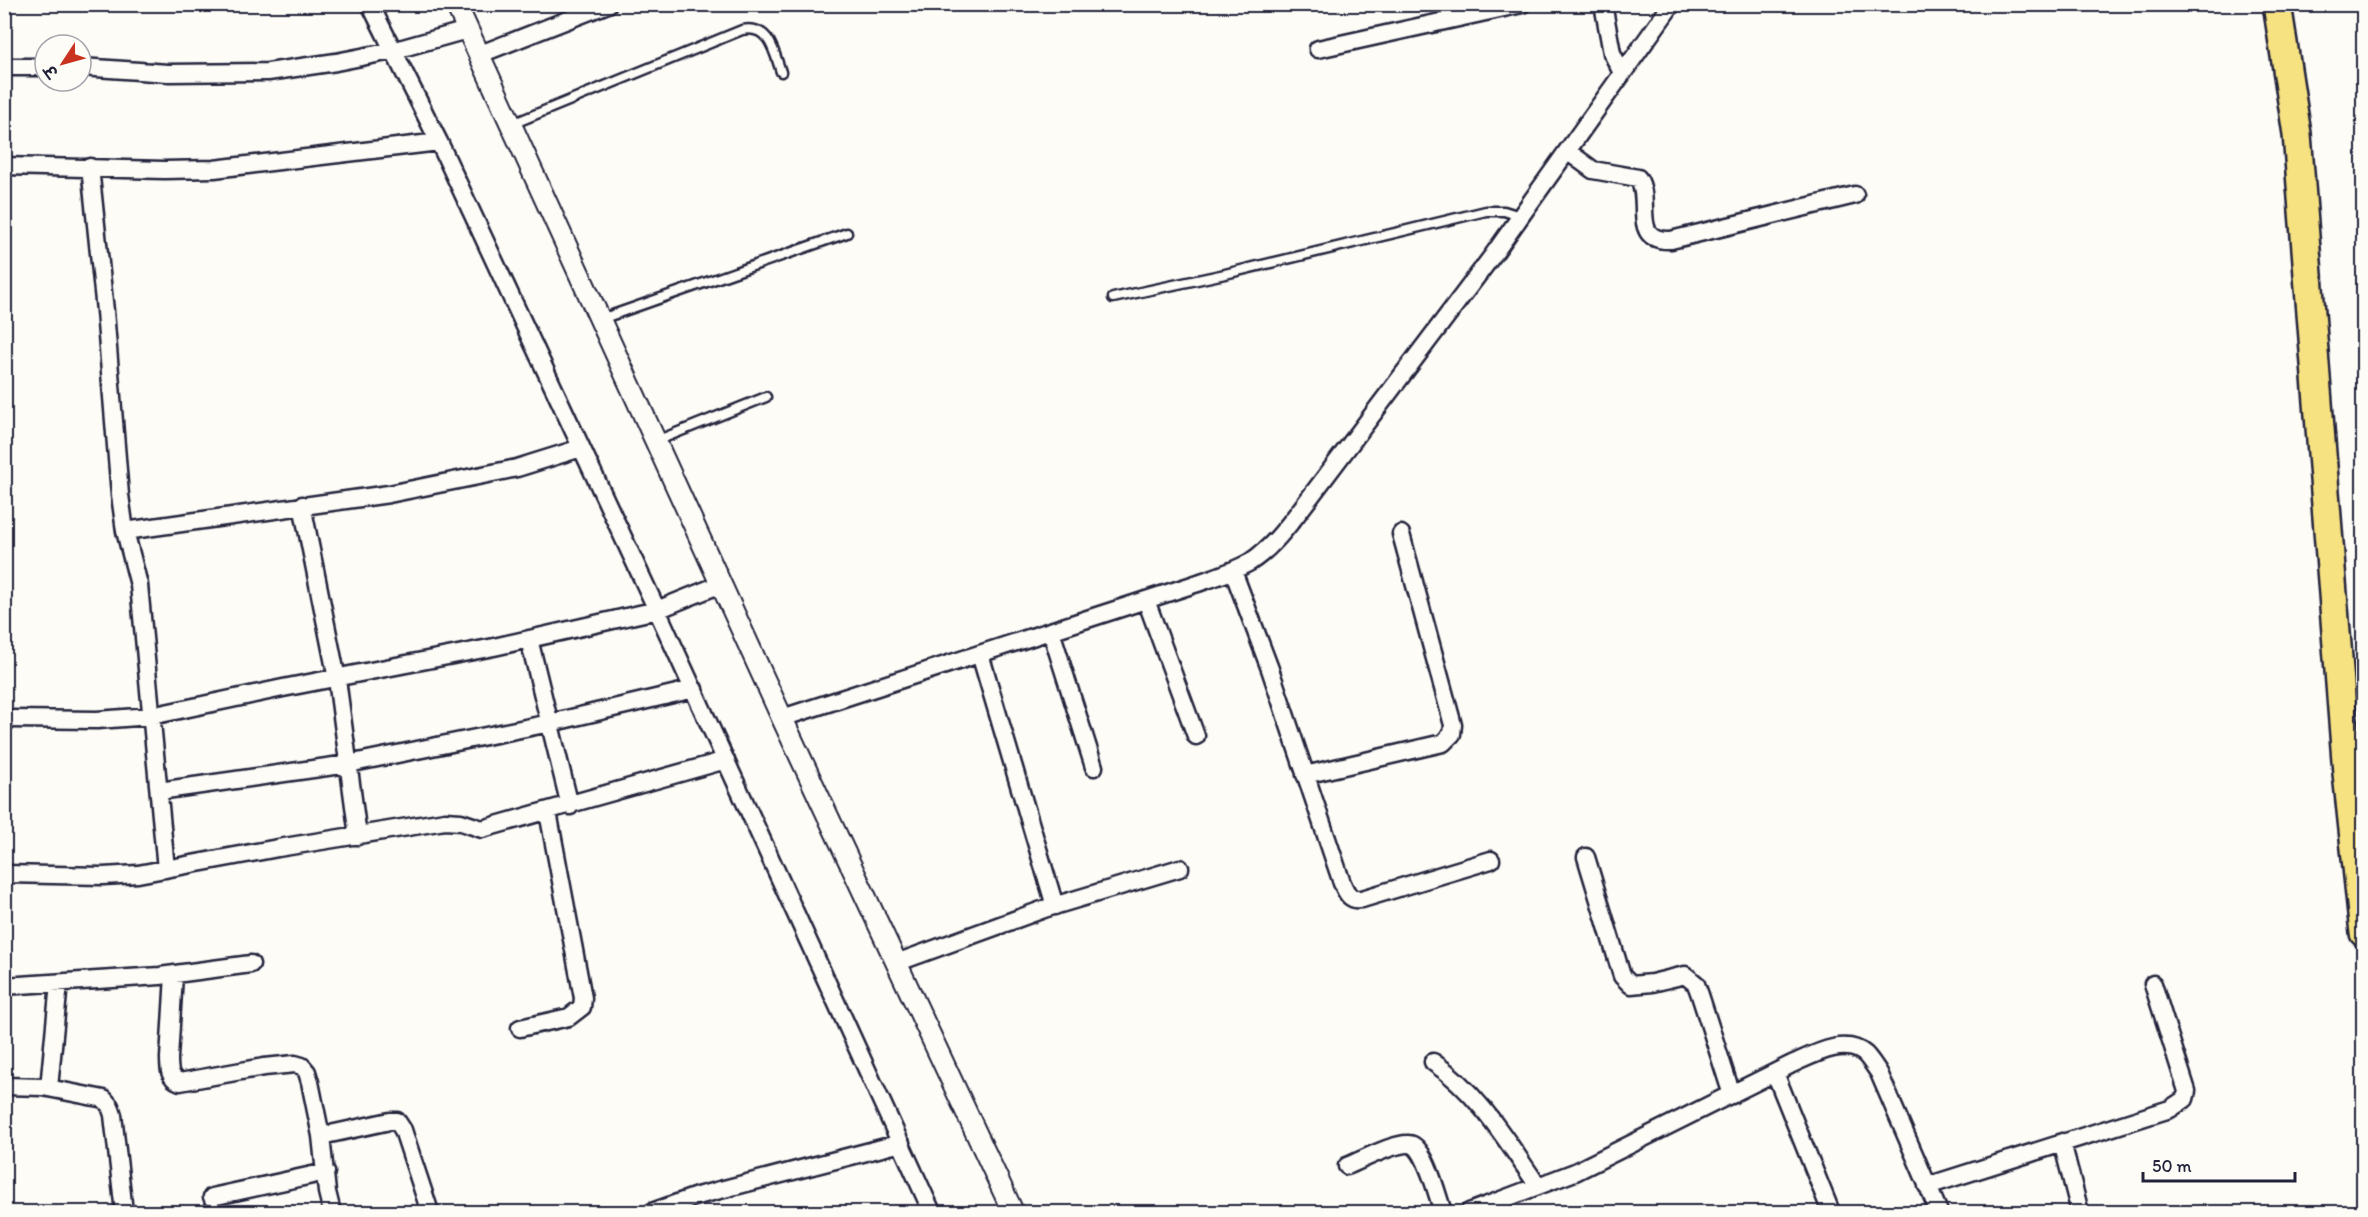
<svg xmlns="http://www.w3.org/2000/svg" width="2368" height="1217" font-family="Itim,'Playpen Sans Deva',sans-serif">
<rect width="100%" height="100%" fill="#fdfcf7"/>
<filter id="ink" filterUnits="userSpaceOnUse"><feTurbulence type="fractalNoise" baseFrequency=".0167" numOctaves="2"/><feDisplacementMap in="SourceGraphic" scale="12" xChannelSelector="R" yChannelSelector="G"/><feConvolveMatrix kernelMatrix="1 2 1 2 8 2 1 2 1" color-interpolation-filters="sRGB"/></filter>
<g filter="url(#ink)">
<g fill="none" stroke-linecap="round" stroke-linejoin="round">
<defs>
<path id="service" d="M512 124 742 30C769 24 774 51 781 72
M1113 298 1225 274 1486 211H1504L1520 216
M601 319 847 233
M656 441 766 397"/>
<path id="minor" d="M370 4 439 142 657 610 932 1212
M1603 4 1612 53 1622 73
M1318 49 1522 4
M478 55 608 4
M4 67H45
M81 67 168 73 268 72 336 62 392 51 467 30
M1567 151 1593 170 1638 178C1653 201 1629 242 1671 240L1855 195
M4 166 164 170 214 169 439 142
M90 167 105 311 120 495 125 531 139 585 166 869
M302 505 337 679 358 836
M125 531 389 494 517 468 581 448
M1233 571 1270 669 1342 883C1347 894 1350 901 1362 899L1491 860
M1146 600 1196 736
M1051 631 1094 767
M529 639 570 806
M980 654 1055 906
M782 718 1189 586C1209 579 1231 573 1250 562 1275 546 1293 519 1311 496L1493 255 1672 4
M10 719 97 720 151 716 283 688 494 647 657 610 721 584
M1305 775 1443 743 1452 734 1453 725 1401 534
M159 791 348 764 550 723 694 689
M1586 857 1622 976 1631 985 1652 983 1685 975 1696 984 1700 995 1732 1095
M4 874 103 876 138 874 278 848 445 821 461 822 482 829 726 760
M896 963 1047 908 1180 868
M174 975 169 1058C169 1069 169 1078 180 1082L264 1067 295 1064 302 1066 307 1072 310 1082 321 1136 327 1192 332 1212
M4 986 160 976 251 964
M520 1028 569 1017 582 1007 583 998 548 812
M1433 1062C1479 1093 1507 1142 1538 1186
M1775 1073 1831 1212
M4 1086 43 1087 104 1099 110 1106 113 1115 124 1212
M49 1088 59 983
M321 1136 390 1121H397L403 1130 430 1212
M2062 1142 2080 1212
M1347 1166C1362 1160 1393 1143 1409 1144 1425 1144 1438 1198 1443 1212
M1927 1186 2170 1109 2185 1099 2187 1091 2153 984
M212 1197 326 1172
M652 1212 697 1196 901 1143
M1469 1212 1575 1172 1790 1065C1811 1056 1844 1036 1865 1054 1870 1059 1875 1067 1879 1073L1939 1212"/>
<path id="tertiary" d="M456 4 782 718 1013 1212"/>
<path id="trunk" d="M2277 4 2297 134 2347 773 2364 933"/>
</defs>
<use href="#service" stroke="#22223b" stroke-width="13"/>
<use href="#minor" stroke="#22223b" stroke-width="21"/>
<use href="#tertiary" stroke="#22223b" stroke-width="24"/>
<use href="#trunk" stroke="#22223b" stroke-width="32"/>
<use href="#service" stroke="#fdfcf7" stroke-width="8"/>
<use href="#minor" stroke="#fdfcf7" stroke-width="16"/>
<use href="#tertiary" stroke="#fdfcf7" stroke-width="20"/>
<use href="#trunk" stroke="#f7e281" stroke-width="27"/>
</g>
</g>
<rect width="2368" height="1217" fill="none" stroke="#fdfcf7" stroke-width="24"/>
<rect x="12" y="12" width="2344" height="1193" fill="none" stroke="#22223b" stroke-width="2" filter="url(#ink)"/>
<g transform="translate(63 63) rotate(234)"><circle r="28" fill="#fdfcf7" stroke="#a5a5ac" stroke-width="1.5"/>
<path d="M0-4.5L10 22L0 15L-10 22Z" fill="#c8321e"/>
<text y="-9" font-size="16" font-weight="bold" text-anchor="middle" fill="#22223b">उ</text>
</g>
<path d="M2143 1172v9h152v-9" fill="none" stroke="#22223b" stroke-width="3"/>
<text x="2152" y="1172" font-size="18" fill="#22223b" stroke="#fdfcf7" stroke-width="4.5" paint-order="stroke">50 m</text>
</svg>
